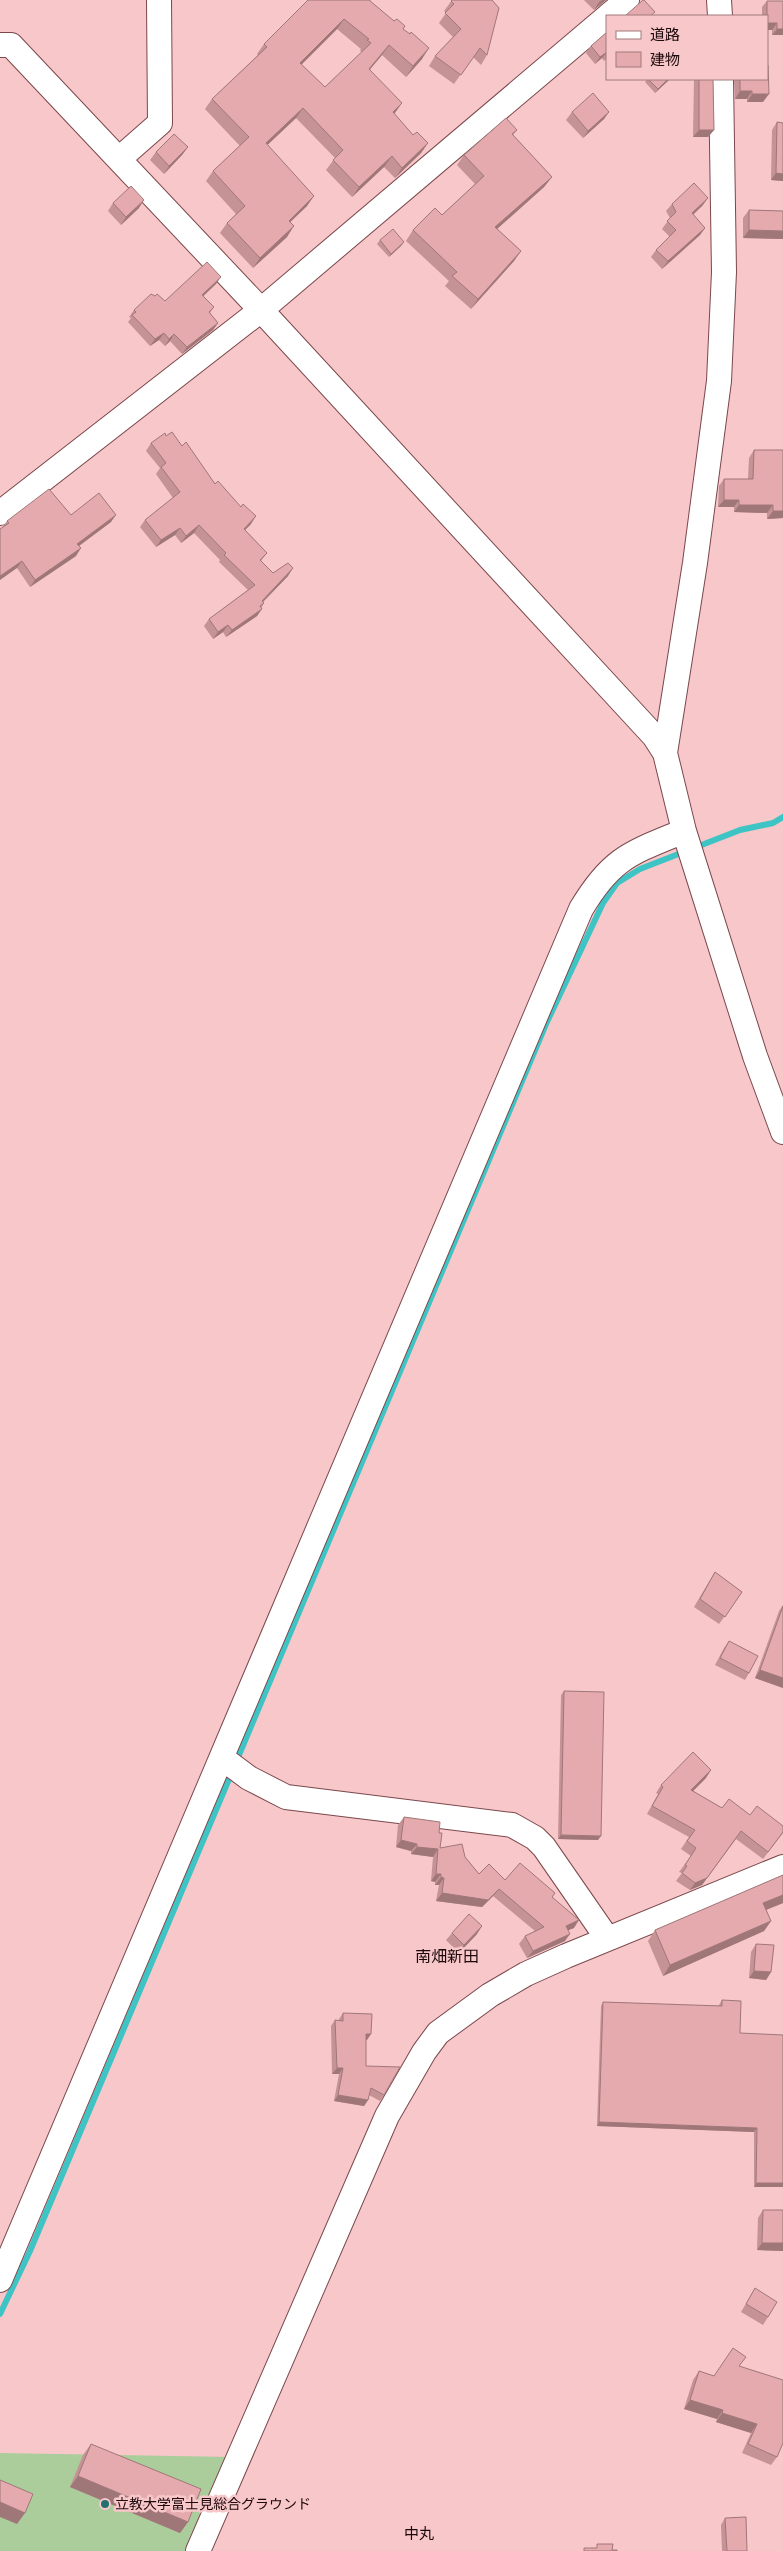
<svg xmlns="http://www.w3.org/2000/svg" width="783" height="2551" font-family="Figtree,'Noto Sans JP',sans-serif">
<rect width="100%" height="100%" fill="#f7c7c9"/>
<path fill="#abcc9b" d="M0 2453 231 2457 189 2551H0Z"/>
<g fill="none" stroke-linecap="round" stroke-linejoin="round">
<path stroke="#3ec4c5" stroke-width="6" d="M236 1762 546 1024 603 903 617 883 640 869 740 830 773 823 783 817
M0 2314 30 2251 232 1772"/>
<defs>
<path id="minor" d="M719 0 720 16
M608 16 627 0
M0 45H11L261 310 654 736 665 753
M721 79 724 272 719 381 695 563 665 753 684 831 755 1056 783 1132
M119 159 160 123 159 0
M0 513 261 310 607 17
M222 1758 249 1778 286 1797 512 1825 535 1838 544 1847 607 1938
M0 2280 581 909C612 857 631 853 684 831
M198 2551 387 2116 424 2052 438 2033 490 1995 526 1974 566 1956 783 1867"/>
</defs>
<use href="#minor" stroke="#7b484c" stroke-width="26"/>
<use href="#minor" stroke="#fff" stroke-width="24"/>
</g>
<path fill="#c59295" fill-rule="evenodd" d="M371 0 370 1 403 29 422 59 406 77 382 55 370 69 394 114 413 135 428 143 421 153 395 178 384 167 352 197 326 170 335 158 296 118 267 145 307 206 290 222 287 237 253 268 220 233 227 223 236 214 206 181 213 171 240 146 205 109 212 99 258 55 257 54 264 44ZM337 29 361 49 360 51 362 52 325 87 301 65Z
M452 0 487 55 481 65 473 57 454 84 429 66 435 56 453 37 439 23 446 13 444 11Z
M584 0H606L594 10Z
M767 1 783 35H772V30H767V16H762V7Z
M607 32V58L604 61 602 58 595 64 586 53 591 46Z
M647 79H670L655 93 645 82Z
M694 79H713L714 130 708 137H693Z
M734 79H767L763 102H747V99H735Z
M572 112H609L604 119 583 138 566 120Z
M777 122 783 123V181L771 180 772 130Z
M517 130 513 135 552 177 544 187 497 229 521 251 514 261 471 309 445 286 449 281 406 241 413 230 442 215 475 184 457 165 464 155Z
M188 147 182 155 164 174 150 160 156 152Z
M113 203 139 208 121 225 108 211Z
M672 204 703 205 693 215 705 228 700 235 662 269 651 257 656 250 670 237 662 229 670 218 666 211Z
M749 210 783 211V239L743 238V218Z
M380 240 404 242 401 246 389 257 377 244Z
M216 284 203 296 214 307 210 313 218 323 213 330 182 354 170 341 165 346 159 340 150 346 128 322 131 318 129 317 134 310 165 301Z
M166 436 182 446 251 524 245 530 267 553 261 561 273 573 288 576 263 602 264 603 257 616 226 637 223 632 213 639 204 626 209 619 248 590 219 562 220 560 194 533 181 543 175 535 156 547 140 527 145 520 173 498 156 474 160 468 146 451 151 443Z
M754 450H783V518L767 519V513L734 512V507H718L719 486 724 479H748L749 458Z
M71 515 111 522 79 546 76 556 30 587 17 568 2 528 7 521Z
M715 1572 742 1592 719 1624 694 1607 710 1580Z
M783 1605V1688L755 1678 779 1611Z
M729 1641 749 1673 745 1680 715 1665 724 1648Z
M564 1691 598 1840 558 1839 561 1695Z
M706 1778 693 1791 722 1808 750 1815 783 1833 763 1859 736 1839 702 1885 690 1890 676 1881 682 1873 679 1872 691 1856 681 1849 689 1837 647 1814 658 1794 656 1793 661 1785Z
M404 1817 439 1833 440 1848 465 1857 479 1874 505 1880 552 1897 574 1928 568 1930 565 1941 527 1958 519 1944 525 1936 535 1931 493 1896 482 1907 436 1901 439 1885H435V1882L431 1881 433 1857 411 1854V1851L396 1847 398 1825Z
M783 1875V1903L766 1910 771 1921 764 1931 663 1976 648 1941 655 1930Z
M452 1933 477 1934 459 1953 446 1940Z
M756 1944 771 1972 766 1980 749 1978 751 1952Z
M722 2000 740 2033 782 2148 754 2187V2132L597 2126 601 2006 603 2002 719 2006V2005Z
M343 2013 367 2040H366V2066L384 2095 380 2101 369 2095 368 2100 364 2106 334 2101 339 2074H332L331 2026 335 2020H339V2019Z
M763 2210H783V2251L757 2250 758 2218Z
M755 2288 768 2317 763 2325 741 2312Z
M739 2366 777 2457 771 2465 742 2453 751 2433 716 2422 717 2419 684 2409 693 2380 699 2371 714 2376Z
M91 2444 188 2522 180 2533 70 2487 83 2455Z
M725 2518 747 2551H722L721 2525Z"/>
<path fill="#a07779" d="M602 0H606L594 10 599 2Z
M344 19 337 29 293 73 300 63Z
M767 23H777L772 30H767Z
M777 29H783V35H772Z
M389 45 382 55 362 79 369 69Z
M429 48 422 59 406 77 413 66Z
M607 52 602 58 595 64 600 57Z
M668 79H670L655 93 658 89Z
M740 91H752L747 99H735Z
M752 94H769L763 102H747Z
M402 103 395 113 385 122 393 112Z
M303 108 296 118 258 154 266 143Z
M609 112 604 119 583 138 588 131Z
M699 130H714L708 137H693Z
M428 143 421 153 395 178 402 168Z
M188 147 182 155 164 174 169 166Z
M392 156 384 167 352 197 359 187Z
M776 173 783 174V181L771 180Z
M552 177 544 187 488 237 495 227Z
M314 196 307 206 281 231 289 221Z
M708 198 703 205 686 221 692 213Z
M144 200 139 208 121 225 126 217Z
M294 226 287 237 253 268 260 258Z
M705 228 700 235 662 269 668 261Z
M749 230 783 231V239L743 238Z
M404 242 401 246 389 257 391 254Z
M521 251 514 261 471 309 478 299Z
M221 277 216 284 197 302 202 295Z
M218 323 213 330 182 354 187 347Z
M164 333 159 340 150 346 155 339Z
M174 334 170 341 165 346 169 339Z
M724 500H739L734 507H718Z
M739 505H773L767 513 734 512Z
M773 511H783V518L767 519Z
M116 515 111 522 72 551 77 544Z
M256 516 251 524 239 536 244 529Z
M199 525 194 533 181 543 186 536Z
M180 528 175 535 156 547 161 540Z
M81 548 76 556 30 587 35 580Z
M22 561 17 568 0 580V576Z
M293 568 288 576 257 608 262 601Z
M262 609 257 616 226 637 232 630Z
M228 625 223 632 213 639 218 632Z
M760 1670 783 1678V1688L755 1678Z
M711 1770 706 1778 686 1798 691 1790Z
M741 1831 702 1885 690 1890 695 1883Z
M561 1835 601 1836 598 1840 558 1839Z
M401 1840 417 1844 411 1851 396 1847Z
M417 1847 438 1849 433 1857 411 1854Z
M436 1874H441L435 1882 431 1881Z
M441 1877 444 1878 439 1885H435Z
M499 1889 493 1896 482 1907 436 1901 442 1893Z
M783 1895V1903L756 1914 763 1903Z
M579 1920 574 1928 561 1933 566 1926Z
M771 1921 764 1931 663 1976 670 1965Z
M482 1926 477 1934 459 1953 464 1945Z
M570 1934 565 1941 527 1958 533 1951Z
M754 1971 771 1972 766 1980 749 1978Z
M366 2034H371L367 2040 362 2039Z
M337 2068H343L339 2074H332Z
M338 2095 368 2100 364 2106 334 2101Z
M599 2122 757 2128 754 2132 597 2126Z
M756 2183H783V2187H754Z
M762 2243H783V2251L757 2250Z
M690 2400 723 2410 717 2419 684 2409Z
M722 2413 757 2424 751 2433 716 2422Z
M78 2476 188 2522 180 2533 70 2487Z
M0 2502 25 2513 17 2524 0 2517Z"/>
<path fill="#e5aaad" stroke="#a07779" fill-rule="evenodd" d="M308 0H369L394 21 397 19 405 26 403 29 410 34 411 32 429 48 413 66 389 45 369 69 402 103 393 112 413 135 417 132 428 143 402 168 392 156 359 187 333 160 343 150 303 108 266 143 314 196 289 221 294 226 260 258 227 223 245 206 213 171 249 137 212 99 267 47 264 44ZM344 19 369 39 367 40 371 43 325 87 300 63Z
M452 0H492L499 8 487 55 480 48 461 75 435 56 461 29 445 13 454 4 451 1Z
M643 0H644L655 12 650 16H625Z
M767 1H783V29H777V23H767Z
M607 32V52L600 57 591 46Z
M767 65H768L769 94H752V91H740V79H767Z
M648 79H668L658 89Z
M699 79H713L714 130H699Z
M593 93 609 112 588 131 572 112Z
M506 118 517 130 512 134 552 177 495 227 521 251 478 299 452 276 457 272 413 230 435 208 442 215 484 176 464 155Z
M777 122 783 123V174L776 173Z
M174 134 188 147 169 166 156 152Z
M694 183 708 198 692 213 705 228 668 261 656 250 676 230 667 221 676 212 672 204Z
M131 186 144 200 126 217 113 203Z
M749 210 783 211V231L749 230Z
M393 229 404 242 391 254 380 240Z
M207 262 221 277 202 295 214 307 209 312 218 323 187 347 174 334 169 339 164 333 155 339 132 315 136 312 134 310 151 294 155 296 157 294 165 301Z
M172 432 182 446 186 442 215 484 218 481 241 507 243 504 256 516 244 529 267 553 260 560 273 573 288 563 293 568 262 601 264 603 260 606 262 609 232 630 228 625 218 632 209 619 255 585 224 555 226 553 199 525 186 536 180 528 161 540 145 520 180 492 161 467 166 463 151 443 165 433 166 436Z
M754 450H783V511H773V505H739V500H724V479H753Z
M49 489 71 515 99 493 116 515 77 544 81 548 35 580 22 561 0 576V529L9 523 7 521Z
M715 1572 742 1592 725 1617 700 1599Z
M783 1606V1678L760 1670Z
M729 1641 758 1656 749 1673 720 1658Z
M564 1691 604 1692 601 1836 561 1835Z
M693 1752 711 1770 691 1790 722 1808 729 1799 750 1815 757 1806 783 1826V1832L768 1852 741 1831 707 1878 695 1883 682 1873 687 1866 685 1865 696 1848 687 1841 695 1830 652 1806 663 1787 661 1785Z
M404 1817 440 1822 439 1833H442L440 1848 462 1844 465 1857 479 1874 489 1864 505 1880 520 1863 555 1893 552 1897 579 1920 566 1926 570 1934 533 1951 525 1936 544 1927 499 1889 488 1900 442 1893 444 1878 441 1877V1874H436L438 1849 417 1847V1844L401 1840Z
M783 1875V1895L763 1903 771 1921 670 1965 655 1930Z
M469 1914 482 1926 464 1945 452 1933Z
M756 1944 774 1945 771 1972 754 1971Z
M722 2000 741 2001 740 2033 783 2035V2183H756L757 2128 599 2122 603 2002 722 2006Z
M343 2013 372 2014 371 2034H366V2066L400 2067 384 2095 371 2088 368 2100 338 2095 343 2068H337L335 2020 343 2021Z
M763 2210H783V2243H762Z
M755 2288 777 2302 768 2317 746 2304Z
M733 2348 746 2357 739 2366 783 2380V2443L777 2457 748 2444 757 2424 722 2413 723 2410 690 2400 699 2371 714 2376Z
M91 2444 201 2489 188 2522 78 2476Z
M0 2480 33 2494 25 2513 0 2502Z
M746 2517 747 2551H727L725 2518Z
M597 2544H613L612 2550H617V2551H584V2548H597Z"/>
<circle fill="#246f6f" stroke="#f7c7c9" stroke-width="2" cx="105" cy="2504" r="5"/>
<g text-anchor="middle" stroke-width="5" stroke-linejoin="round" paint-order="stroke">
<g font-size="14" fill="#1d090b" stroke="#f7c7c9" text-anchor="start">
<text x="115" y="2509">立教大学富士見総合グラウンド</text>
</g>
<g font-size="15" fill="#1d090b" stroke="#f7c7c9">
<text x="419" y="2539">中丸</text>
</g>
<g font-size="16" fill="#1d090b" stroke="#f7c7c9">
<text x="447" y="1962">南畑新田</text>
</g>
</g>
<rect x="606" y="15" width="162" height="65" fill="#f7c7c9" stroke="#a07b7d"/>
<rect x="616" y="31" width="25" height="8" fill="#ffffff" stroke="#a07b7d"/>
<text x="650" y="40" font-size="15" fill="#1d090b">道路</text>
<rect x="616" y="52" width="25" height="15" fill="#e5aaad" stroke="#a07b7d"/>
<text x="650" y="65" font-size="15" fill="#1d090b">建物</text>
</svg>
